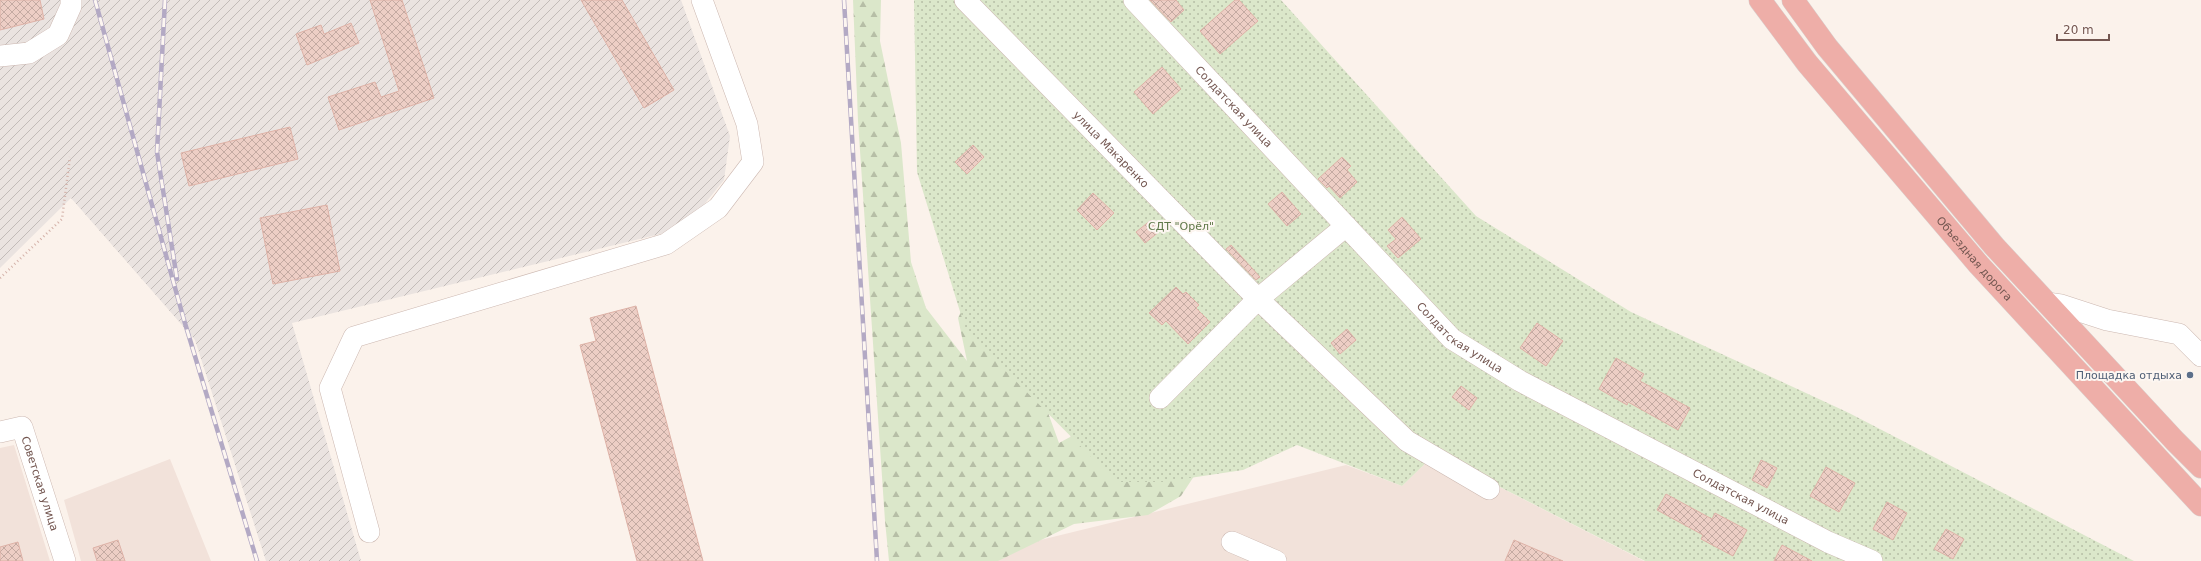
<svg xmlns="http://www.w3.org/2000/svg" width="2201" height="561" font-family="'DejaVu Sans',sans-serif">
<defs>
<pattern id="industrial-furrows" width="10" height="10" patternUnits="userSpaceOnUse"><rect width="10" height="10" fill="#eae3e0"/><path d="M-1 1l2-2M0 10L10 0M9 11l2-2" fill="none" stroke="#c2bbb8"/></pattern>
<pattern id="forest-firs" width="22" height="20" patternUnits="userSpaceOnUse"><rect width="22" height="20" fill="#dbe7ca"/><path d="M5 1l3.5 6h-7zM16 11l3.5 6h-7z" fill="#b6bea6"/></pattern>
<pattern id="garden-dots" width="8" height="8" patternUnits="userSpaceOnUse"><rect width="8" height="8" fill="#dbe7ca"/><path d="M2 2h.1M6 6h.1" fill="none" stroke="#b6bea6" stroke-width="1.8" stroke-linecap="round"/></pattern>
<pattern id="building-cross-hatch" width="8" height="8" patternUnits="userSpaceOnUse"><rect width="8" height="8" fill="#edcec5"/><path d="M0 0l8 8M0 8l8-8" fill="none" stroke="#c4aaa2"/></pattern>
</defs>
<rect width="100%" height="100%" fill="#fbf2eb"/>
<path fill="#f2e2da" d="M14 445 50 561H0V448Z
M1435 454 1644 561H965L996 551 1346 465 1402 486Z
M170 459 211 561H81L64 500Z"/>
<path fill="url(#industrial-furrows)" d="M0 0H681L730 136 724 180 685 228 292 323 361 561H266L195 340 71 198 0 268Z"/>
<path fill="url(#forest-firs)" d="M853 0H881L880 41 901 143 911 262 926 308 967 361 958 318 993 237 1038 385 1059 443 1129 405 1202 464 1181 496 1148 515 1074 524 998 561H889L885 521 858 121Z"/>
<path fill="url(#garden-dots)" d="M914 0H1281L1476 216 1631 312 1849 413 2134 561H1645L1435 454 1402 486 1297 445 1243 470 1163 482H1116L966 331 917 172Z"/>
<path fill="url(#building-cross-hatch)" stroke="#deb2a7" d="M0 0H40L44 19 0 30Z
M370 0H402L434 98 339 130 328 97 375 82 381 97 399 91Z
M581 0H622L674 90 644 108Z
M1150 0H1176L1184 10 1171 22Z
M1235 0H1239L1258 21 1220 54 1200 31Z
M351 23 359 43 307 65 296 34 321 25 324 34Z
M1162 67 1181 89 1153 114 1134 92Z
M290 127 298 159 189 186 181 153Z
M973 145 984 157 967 174 955 162Z
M1342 157 1351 166 1347 170 1357 182 1340 198 1329 186 1327 188 1318 179Z
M1282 192 1301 214 1287 226 1268 204Z
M1093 193 1114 213 1097 230 1077 210Z
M327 205 340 271 273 284 260 218Z
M1402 217 1421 239 1398 258 1387 246 1396 239 1388 230Z
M1151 220 1160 231 1145 243 1136 232Z
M1231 245 1260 277 1256 280 1226 249Z
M1176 287 1183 294 1186 292 1199 305 1196 308 1210 322 1188 344 1166 321 1162 325 1149 313Z
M636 306 642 329 703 561H637L580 345 596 341 590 318Z
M1537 323 1563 341 1546 366 1520 348Z
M1347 329 1356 340 1340 354 1331 343Z
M1616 358 1644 374 1640 381 1690 408 1678 430 1628 402 1627 405 1599 389Z
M1461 386 1477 398 1469 410 1452 397Z
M1761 460 1777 468 1767 488 1752 480Z
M1826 467 1855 483 1839 512 1810 496Z
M1666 494 1712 519 1715 513 1747 530 1733 556 1701 539 1703 535 1657 510Z
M1887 502 1907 513 1893 540 1873 529Z
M1946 529 1964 539 1953 559 1934 549Z
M118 540 125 561H97L93 548Z
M1514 540 1563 561H1505Z
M18 542 23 561H0V547Z
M1782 545 1812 561H1774Z"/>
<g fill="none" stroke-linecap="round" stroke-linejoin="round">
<defs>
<g id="minor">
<path id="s1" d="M965 0 1258 299 1407 441 1489 489"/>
<path id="s2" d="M1134 0 1452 339 1520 381 1828 542 1872 561"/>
<path d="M0 56 29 53 58 35 71 6V0"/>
<path d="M2047 303 2061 305 2107 320 2179 334 2201 356"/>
<path d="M1160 398 1258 299 1346 226"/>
<path id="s3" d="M0 432 22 427 65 561"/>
<path d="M369 532 330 388 354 337 666 244 718 208 753 162 747 124 702 0"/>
<path d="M1232 542 1276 561"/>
</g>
<g id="highway">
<path id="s4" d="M1760 0 1807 63 1979 265 2201 505"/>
<path d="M1793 0 1827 47 1994 246 2175 441 2201 467"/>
</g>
</defs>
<use href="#minor" stroke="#ccb8b1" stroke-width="22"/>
<use href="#highway" stroke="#d8d0ce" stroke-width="23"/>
<path stroke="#d3b1a8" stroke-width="2.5" stroke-dasharray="1 3" stroke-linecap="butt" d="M0 278 62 219 70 157"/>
<use href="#minor" stroke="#fff" stroke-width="21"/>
<use href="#highway" stroke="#eeaea8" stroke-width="22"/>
<defs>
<path id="rail" d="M95 0 184 320 257 561
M165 0 157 152 177 279
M844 0 877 561"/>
</defs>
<use href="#rail" stroke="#b3a9c4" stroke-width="4.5"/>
<use href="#rail" stroke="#fdf6f1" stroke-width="3" stroke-dasharray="9" stroke-linecap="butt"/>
</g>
<circle fill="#5c6f8a" stroke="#fdf6f1" stroke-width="1.5" cx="2190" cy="375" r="4"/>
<g text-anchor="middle" stroke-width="4" stroke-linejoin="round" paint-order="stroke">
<g font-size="11" fill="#735650" stroke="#fdf6f1">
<text dy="4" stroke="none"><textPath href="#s2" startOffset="146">Солдатская улица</textPath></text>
<text dy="4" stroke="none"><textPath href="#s1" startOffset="209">улица Макаренко</textPath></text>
<text dy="4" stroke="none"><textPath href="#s4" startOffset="336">Объездная дорога</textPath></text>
<text dy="4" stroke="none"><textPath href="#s2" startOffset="470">Солдатская улица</textPath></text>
<text dy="4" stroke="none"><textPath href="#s3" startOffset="82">Советская улица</textPath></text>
<text dy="4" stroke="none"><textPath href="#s2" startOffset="794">Солдатская улица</textPath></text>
</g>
<g font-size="11" fill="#5f7849" stroke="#fdf6f1">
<text x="1181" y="230">СДТ "Орёл"</text>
</g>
<g font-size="11" fill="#4e5e75" stroke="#fdf6f1" text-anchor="end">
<text x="2182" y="379">Площадка отдыха</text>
</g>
</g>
<path d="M2057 34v6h52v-6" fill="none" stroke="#735650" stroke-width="2"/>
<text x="2063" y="34" font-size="12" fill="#735650" stroke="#fdf6f1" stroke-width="3" paint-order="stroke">20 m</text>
</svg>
